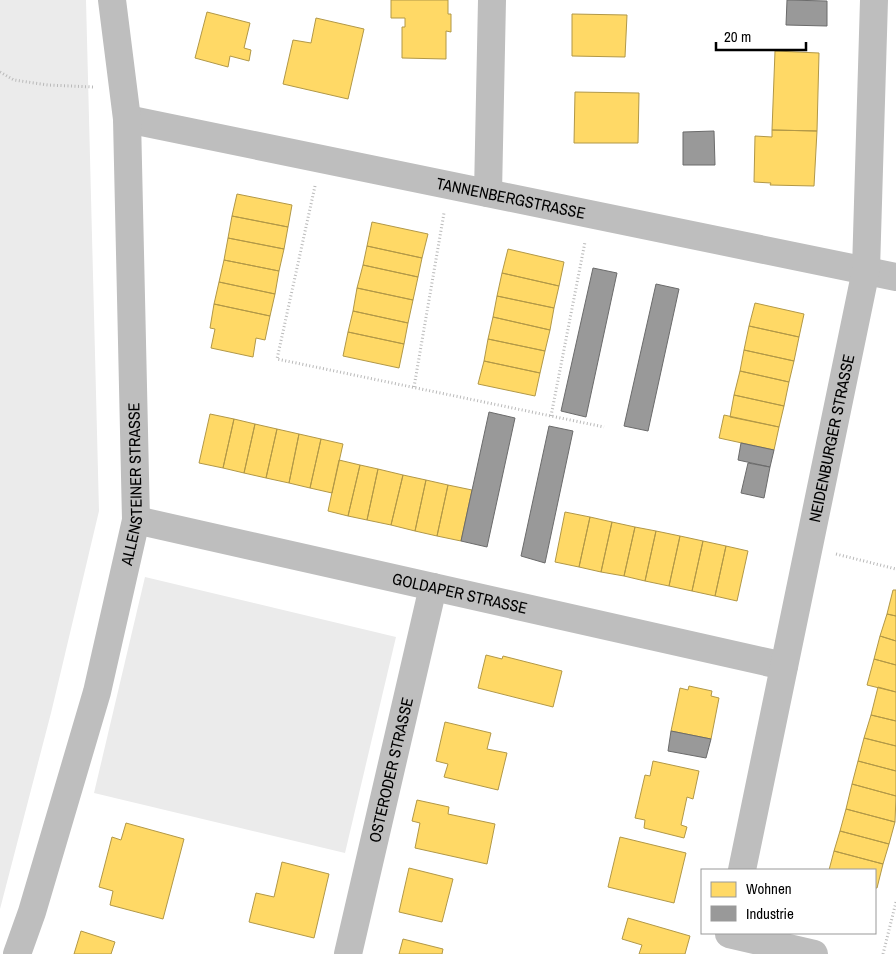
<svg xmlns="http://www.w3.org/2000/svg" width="896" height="954" font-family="'Archivo Narrow',sans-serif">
<rect width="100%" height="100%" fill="#fff"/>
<path fill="#ebebeb" d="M0 0H86L99 511 51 713 0 909Z
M145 577 396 637 345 853 94 793Z"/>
<path fill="#ffd966" stroke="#b29847" d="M391 0H448V14H451V32L446 31V59L402 58V27H405V18H391Z
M207 12 250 23 244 48 251 50 249 61 230 56 228 67 195 58Z
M572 14 627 15 625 57 572 56Z
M316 18 364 29 348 99 283 84 293 40 311 43Z
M775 51 819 53 817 131 772 130Z
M575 92 639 93 638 143H574Z
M772 130 817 131 814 186 770 185 771 183 754 182 755 136 772 137Z
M237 194 292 205 288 227 232 216Z
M232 216 288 227 284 249 228 238Z
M372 222 428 234 422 258 367 246Z
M228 238 284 249 279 271 224 260Z
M367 246 422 258 418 277 363 265Z
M508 249 564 262 559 286 502 273Z
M224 260 279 271 275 294 219 282Z
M363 265 418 277 413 300 357 288Z
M502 273 559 286 554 308 497 296Z
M219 282 275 294 270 316 214 304Z
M357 288 413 300 408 323 353 311Z
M497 296 554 308 550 330 493 317Z
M755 303 804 314 799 337 749 326Z
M214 304 270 316 265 340 256 338 253 357 211 348 215 329 210 328Z
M353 311 408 323 404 344 348 332Z
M493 317 550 330 545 351 488 339Z
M749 326 799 337 794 361 744 350Z
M348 332 404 344 399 368 343 356Z
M488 339 545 351 540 373 484 361Z
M744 350 794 361 789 382 740 371Z
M484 361 540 373 535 396 478 384Z
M740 371 789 382 784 406 734 395Z
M734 395 784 406 779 427 730 417Z
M210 414 234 419 223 468 199 463Z
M724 415 779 427 774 450 719 438Z
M234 419 255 424 244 473 223 468Z
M255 424 277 429 266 478 244 473Z
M277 429 299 434 289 483 266 478Z
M299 434 321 439 310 488 289 483Z
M321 439 343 444 332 493 310 488Z
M339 460 360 465 348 516 328 511Z
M360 465 378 469 367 520 348 516Z
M378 469 403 475 391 525 367 520Z
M403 475 426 480 415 531 391 525Z
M426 480 448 485 437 536 415 531Z
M448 485 472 490 461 541 437 536Z
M565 512 590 517 579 567 555 562Z
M590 517 612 522 601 572 579 567Z
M612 522 635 527 624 576 601 572Z
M635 527 656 531 645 581 624 576Z
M656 531 680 536 669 586 645 581Z
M680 536 703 541 692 591 669 586Z
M703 541 726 546 715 596 692 591Z
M726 546 748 551 737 601 715 596Z
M893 590H896V616L887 614Z
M887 614 896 616V641L880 636Z
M880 636 896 641V665L874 659Z
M486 655 502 659 503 656 562 671 553 707 478 688Z
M874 659 896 665V692L867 685Z
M689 686 712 691 711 696 719 698 711 739 671 731 680 688 688 690Z
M878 687 896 692V721L871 715Z
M871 715 896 721V746L864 738Z
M445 722 491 733 487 749 507 753 498 790 444 777 448 764 436 761Z
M864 738 896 746V771L858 761Z
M653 761 699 771 693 799 687 797 681 825 687 827 684 838 644 828 645 820 635 818 645 775 650 776Z
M858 761 896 771V796L852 784Z
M852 784 896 796 895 822 846 809Z
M417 800 449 807 448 814 495 824 487 864 415 848 420 823 412 821Z
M846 809 895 822 889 844 840 831Z
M126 823 184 839 163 919 110 905 113 891 99 887 112 837 121 840Z
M840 831 889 844 883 864 834 851Z
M620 837 686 853 674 903 608 887Z
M834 851 883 864 877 888H875V870H829Z
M282 862 329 874 314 938 249 922 256 893 274 897Z
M409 868 453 879 442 922 399 912Z
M628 918 690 936 685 954H639L642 945 622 939Z
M81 931 115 942 111 954H74Z
M403 939 443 949 442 954H399Z"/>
<path fill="#999" stroke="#6b6b6b" d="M787 0 827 1V26L786 25Z
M714 131 715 165H683V132Z
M593 268 617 273 586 417 561 411Z
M656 284 679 289 648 431 624 426Z
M489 412 515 418 487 547 461 541Z
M549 426 573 431 545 563 521 556Z
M741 443 774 450 770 467 738 460Z
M748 463 770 467 764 498 741 493Z
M671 731 711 739 706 758 668 751Z"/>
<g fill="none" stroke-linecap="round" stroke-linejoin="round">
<path stroke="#b9b9b9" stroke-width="3" stroke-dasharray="1 2.5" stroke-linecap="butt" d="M0 72 14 80 48 85 93 87
M315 186 277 359 604 427
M414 387 444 213
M551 416 585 242
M836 554 896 569
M883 954 896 902"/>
<g stroke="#bebebe" stroke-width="28">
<path id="s1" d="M127 119 896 277"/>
<path d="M488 193 492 0"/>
<path id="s2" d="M136 520 784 666"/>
<path id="s3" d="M742 870 866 270 874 0"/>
<path d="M729 934 814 954"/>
<path id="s4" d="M17 954 32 912 97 692 136 520 127 119 112 0"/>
<path id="s5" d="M348 954 433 587"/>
</g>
</g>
<g text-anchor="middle" stroke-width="5" stroke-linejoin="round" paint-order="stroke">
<g font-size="16" fill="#000" stroke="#fff">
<text dy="6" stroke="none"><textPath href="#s1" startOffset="392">TANNENBERGSTRASSE</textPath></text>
<text dy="6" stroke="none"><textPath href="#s3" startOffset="441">NEIDENBURGER STRASSE</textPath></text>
<text dy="6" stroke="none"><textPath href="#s4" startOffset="486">ALLENSTEINER STRASSE</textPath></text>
<text dy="6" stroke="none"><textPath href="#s2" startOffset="332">GOLDAPER STRASSE</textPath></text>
<text dy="6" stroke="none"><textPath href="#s5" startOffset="189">OSTERODER STRASSE</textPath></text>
</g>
</g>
<rect x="701" y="869" width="175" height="65" fill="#ffffff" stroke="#999999"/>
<rect x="711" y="882" width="25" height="15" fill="#ffd966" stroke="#999999"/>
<text x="746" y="894" font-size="15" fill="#000000">Wohnen</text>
<rect x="711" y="906" width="25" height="15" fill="#999999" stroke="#999999"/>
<text x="746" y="919" font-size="15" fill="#000000">Industrie</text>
<path d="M716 42v8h90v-8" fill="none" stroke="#000000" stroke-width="2.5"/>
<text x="724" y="42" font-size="15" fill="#000000" stroke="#ffffff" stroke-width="4" paint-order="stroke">20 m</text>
</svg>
